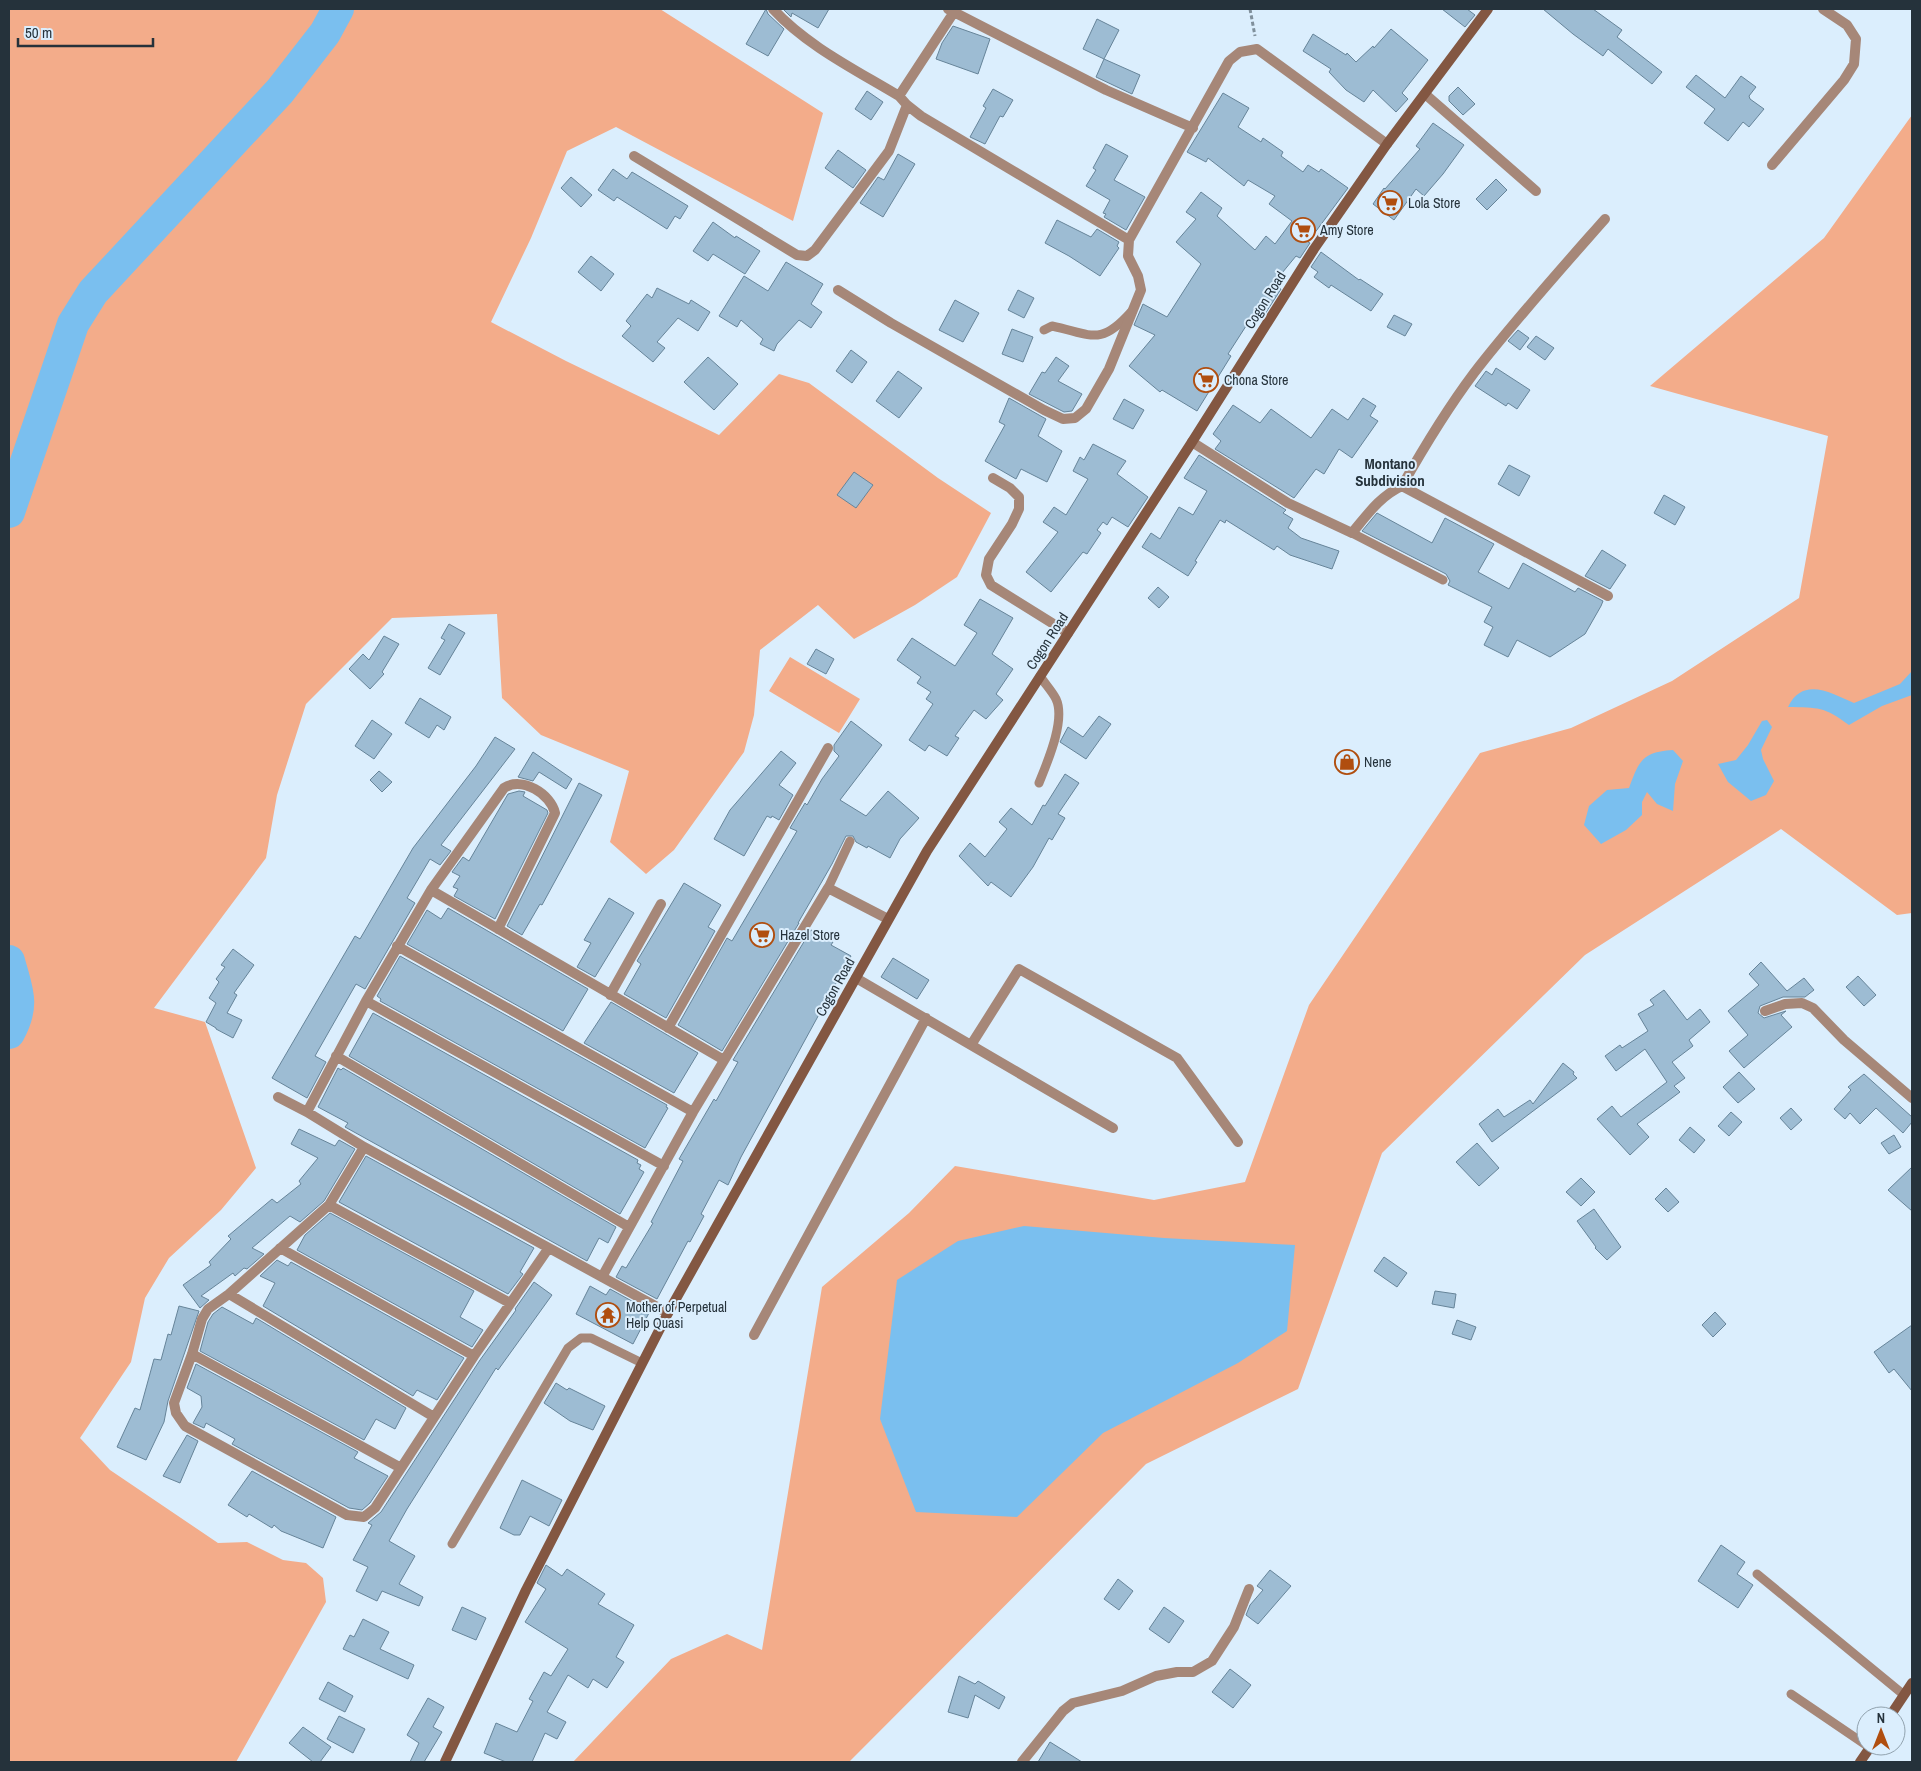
<svg xmlns="http://www.w3.org/2000/svg" width="1921" height="1771" font-family="'Archivo Narrow',sans-serif">
<rect width="100%" height="100%" fill="#dbeefd"/>
<path fill="#f3ac8a" d="M9 9H660L823 113 793 221 616 127 567 151 531 238 491 322 566 361 719 435 779 374 809 383 938 478 991 513 957 577 915 605 854 639 818 605 760 650 754 715 744 752 674 850 646 874 610 842 629 771 541 735 502 698 497 614 392 618 306 704 277 795 266 858 154 1008 205 1022 256 1168 221 1210 169 1258 145 1298 131 1362 80 1438 110 1470 218 1543 247 1542 283 1560 306 1563 323 1578 326 1602 236 1762H9Z
M1912 115V913L1897 915 1781 829 1585 955 1382 1153 1298 1389 1146 1464 849 1762H573L671 1659 727 1634 762 1650 822 1287 909 1213 955 1166 1154 1200 1245 1182 1309 1005 1480 753 1571 728 1672 681 1799 598 1828 436 1650 386 1824 238Z
M790 657 860 699 839 733 769 691Z"/>
<path fill="#7abfef" d="M1912 671V695L1882 706 1849 725C1823 706 1819 708 1788 707 1803 676 1831 693 1854 703L1900 684Z
M1767 720 1772 727 1761 750 1763 759 1774 781 1766 795 1751 801 1728 782 1718 764 1736 760 1748 745 1762 721Z
M1673 750 1683 761 1675 784 1673 811 1657 804 1647 792 1642 802V815L1626 830 1601 844 1584 825 1589 806 1607 790 1629 788C1639 761 1642 752 1673 750Z
M1024 1226 1164 1238 1295 1245 1287 1331 1238 1363 1103 1433 1017 1517 916 1512 880 1419 897 1280 958 1241Z"/>
<g fill="none" stroke-linecap="round" stroke-linejoin="round">
<path stroke="#7abfef" stroke-width="32" d="M9 512 73 324 93 292 280 91 325 33 338 9
M9 961C17 991 25 1004 9 1033"/>
</g>
<path fill="#9dbcd3" stroke="#668499" d="M766 9 768 14 784 29 768 56 746 44Z
M783 9H829L818 28 792 13 791 17Z
M1442 9H1467L1475 15 1465 27Z
M1543 9H1593L1622 30 1617 37 1662 72 1652 84 1608 49 1603 56 1573 34Z
M1097 19 1119 30 1104 59 1083 49Z
M953 26 990 39 978 74 936 59 942 43Z
M1391 29 1428 60 1402 93 1408 99 1396 112 1373 90 1364 102 1346 90 1329 72 1331 69 1303 51 1313 34 1346 55 1347 53 1356 62 1373 46 1374 48Z
M1104 59 1140 75 1132 94 1096 77Z
M1696 75 1725 98 1741 76 1756 87 1749 96 1750 99 1764 109 1749 127 1743 122 1728 141 1704 123 1715 109 1686 87Z
M1458 87 1475 104 1463 115 1449 101V96Z
M993 89 1013 100 1003 117 1000 116 985 144 970 137 986 108 983 106Z
M867 91 883 102 871 120 855 109Z
M1223 93 1249 108 1238 127 1261 142 1263 138 1283 152 1281 156 1303 172 1308 165 1319 172 1321 169 1348 188 1308 242 1310 243 1300 258 1296 256 1273 284 1281 289 1265 314 1257 309 1228 354 1231 356 1197 411 1162 390 1160 392 1129 366 1155 335 1134 325 1143 304 1167 317 1201 264 1176 242 1196 219 1186 212 1201 192 1222 208 1217 216 1255 250 1266 236 1275 244 1292 221 1269 204 1275 196 1248 180 1244 186 1208 158 1206 162 1187 152Z
M1433 123 1464 145 1443 174 1424 196 1416 189 1394 220 1373 204 1384 188 1385 189 1420 149 1416 146Z
M1106 144 1128 156 1114 180 1145 197 1126 230 1104 217 1106 214 1103 213 1110 200 1086 186 1096 170 1093 168Z
M838 150 866 170 853 188 825 168Z
M898 154 915 164 883 217 860 203 878 177 884 180Z
M613 169 627 179 632 172 688 206 680 219 675 216 667 229 617 197 614 201 598 190Z
M571 177 592 195 581 207 561 188Z
M1496 179 1507 190 1487 210 1476 199Z
M1057 220 1091 237 1097 229 1119 242 1117 246 1119 248 1100 276 1069 256 1045 243Z
M713 222 735 238 736 236 760 251 745 274 713 254 708 261 693 251Z
M1321 252 1359 280 1360 279 1383 294 1371 311 1331 285 1329 288 1314 277 1318 272 1311 267Z
M591 256 614 274 601 291 578 272Z
M786 262 823 284 811 304 822 312 811 328 799 320 777 344 774 351 760 344 763 339 741 320 737 327 719 316 744 276 768 291Z
M657 288 689 304 691 300 710 312 698 331 678 318 657 342 665 348 653 362 622 336 631 326 626 321 647 294 652 298Z
M1018 290 1034 298 1024 318 1008 310Z
M955 300 979 313 963 342 939 330Z
M1394 315 1412 324 1405 336 1387 327Z
M1012 329 1033 337 1023 362 1002 354Z
M1518 330 1529 338 1520 350 1508 341Z
M1536 336 1554 348 1545 360 1527 347Z
M851 350 867 362 852 383 836 371Z
M708 357 738 384 714 410 684 382Z
M1056 357 1069 366 1058 381 1082 394 1072 411 1064 412 1029 394 1042 372 1045 373Z
M1496 368 1530 390 1517 409 1508 403 1506 406 1475 386 1486 371 1492 375Z
M898 371 922 388 899 418 876 401Z
M1009 398 1046 419 1038 436 1062 451 1047 482 1021 469 1016 479 985 461 1005 425 999 422Z
M1363 398 1376 406 1370 416 1378 421 1352 458 1339 449 1324 474 1316 469 1294 498 1215 449 1221 441 1213 434 1233 405 1260 423 1271 409 1311 438 1332 409 1348 420Z
M1124 399 1144 410 1133 429 1113 419Z
M1093 444 1126 461 1117 474 1148 497 1128 527 1112 517 1107 525 1103 522 1097 530 1101 533 1087 554 1083 552 1051 592 1026 572 1058 532 1043 522 1054 507 1066 515 1088 479 1073 471 1080 457 1084 460Z
M1199 455 1286 510 1283 513 1293 519 1288 528 1301 538 1339 551 1332 569 1290 555 1277 546 1274 550 1226 520 1225 523 1220 520 1195 561 1197 562 1188 576 1142 547 1151 533 1160 539 1179 507 1193 515 1207 491 1184 478Z
M1509 465 1530 476 1519 496 1498 484Z
M854 472 873 485 856 508 837 495Z
M1664 495 1685 507 1675 525 1654 513Z
M1377 513 1432 543 1445 518 1494 544 1478 572 1509 589 1523 563 1575 592 1578 588 1603 601 1601 606 1585 634 1550 657 1517 640 1508 657 1484 645 1493 627 1484 622 1492 607 1448 585 1450 581 1446 574 1362 531Z
M1602 550 1626 565 1610 589 1585 576Z
M1158 587 1169 597 1159 608 1148 598Z
M980 599 1013 618 992 654 1013 669 996 694 1003 700 986 719 974 710 955 736 959 738 947 756 929 745 925 751 909 740 933 704 926 699 931 692 917 683 921 677 897 660 912 638 955 666 977 633 964 625Z
M449 624 465 633 440 675 428 668 445 640 441 638Z
M384 636 399 644 382 672 384 674 370 689 349 669 363 654 369 660Z
M816 649 834 659 826 674 807 664Z
M420 698 451 717 444 730 437 725 429 738 405 723Z
M1099 716 1111 724 1086 759 1060 742 1068 727 1083 737Z
M372 720 392 734 374 759 355 746Z
M851 721 882 745 840 800 866 816 888 791 919 818 900 839 890 858 868 846 867 848 856 842 853 836H846L832 864 798 923H799L722 1051 678 1025 727 938 732 941 797 831 790 828 805 803 807 805 822 779 839 756 834 751V745Z
M495 737 515 749 441 845 451 851 440 865 430 859 407 898 415 903 365 989 356 984 315 1056 326 1062 307 1098 272 1078 355 936 360 939 413 848 476 766Z
M781 751 796 763 779 785 793 795 779 820 772 816 771 818 767 816 744 856 714 839 730 810Z
M533 752 572 779 566 789 539 772 533 781 518 777Z
M379 771 392 782 382 792 370 780Z
M1065 774 1079 783 1058 814 1065 818 1052 840 1049 838 1033 867 1011 897 991 882 988 886 959 856 970 843 985 857 1007 829 999 822 1011 808 1032 825 1043 805 1045 806Z
M579 783 602 795 542 905 540 904 522 935 507 926Z
M519 791 525 792 523 796 547 810 548 813 495 919 454 896 458 889 453 887 460 876 452 872 463 857 469 861 508 794Z
M684 883 721 905 708 927 715 931 666 1018 624 994 641 964 637 961Z
M609 898 634 913 595 977 577 967 591 943 584 940Z
M448 908 588 989 563 1031 407 944 427 910 441 919Z
M811 930 833 942 831 945 851 956 741 1157 728 1185 719 1180 701 1214 704 1216 690 1242 688 1241 657 1299 616 1277 622 1266 626 1268 653 1223 651 1222 683 1161 679 1159 714 1099 716 1101 738 1062 733 1060Z
M233 949 254 965 234 993 237 995 227 1013 242 1020 233 1038 216 1029V1028L206 1022 216 1003 209 998 219 982 216 979 225 967 221 965Z
M400 956 667 1105 666 1107 668 1108 645 1148 380 1001 381 999 377 996Z
M893 958 929 980 917 999 881 977Z
M1761 962 1787 991 1804 978 1814 990 1805 997H1783L1760 1006 1758 1013 1764 1018 1786 1011 1781 1015 1792 1027 1744 1068 1729 1051 1748 1035 1728 1011 1759 985 1749 974Z
M1858 976 1876 995 1864 1006 1846 987Z
M1664 990 1687 1020 1700 1009 1710 1022 1689 1040 1693 1046 1672 1062 1685 1078 1674 1086 1680 1092 1637 1124 1649 1137 1630 1155 1597 1119 1612 1106 1621 1117 1667 1082 1645 1049 1616 1071 1605 1056 1620 1045 1622 1048 1648 1031 1638 1014 1654 1005 1650 1000Z
M611 1002 698 1053 674 1093 584 1043Z
M373 1013 638 1160 637 1163 641 1165 639 1169 644 1172 620 1214 349 1056Z
M1563 1063 1574 1072 1573 1074 1577 1078 1492 1142 1479 1124 1498 1109 1504 1117 1530 1100 1533 1104Z
M338 1068 341 1070 343 1068 616 1227 608 1243 599 1238 587 1261 345 1127 348 1123 318 1107Z
M1739 1072 1755 1089 1738 1103 1723 1087Z
M1864 1074 1912 1117V1122L1903 1133 1876 1108 1860 1124 1850 1113 1845 1119 1834 1109 1851 1090 1848 1087Z
M1791 1108 1802 1120 1791 1130 1780 1118Z
M1731 1112 1742 1122 1729 1136 1718 1126Z
M1690 1127 1705 1140 1694 1153 1679 1140Z
M299 1129 335 1146 339 1140 355 1149 324 1201 300 1222 290 1216 252 1248 264 1254 247 1269 244 1268 235 1276 233 1273 201 1296 209 1300 200 1308 183 1285 211 1265 209 1262 231 1239 228 1236 272 1199 277 1203 301 1184 299 1181 318 1158 291 1144Z
M1894 1135 1901 1147 1889 1154 1881 1143Z
M1477 1143 1499 1168 1479 1186 1456 1162Z
M366 1156 534 1248 520 1272 523 1274 508 1294 339 1202Z
M1912 1167V1211L1888 1190Z
M1581 1178 1595 1192 1581 1206 1566 1192Z
M1666 1188 1679 1202 1668 1212 1655 1199Z
M1594 1209 1621 1247 1607 1260 1595 1248 1596 1247 1577 1221Z
M330 1213 474 1291 460 1317 483 1330 472 1347 297 1250 305 1235Z
M1384 1257 1407 1273 1397 1287 1374 1271Z
M277 1260 288 1266 291 1262 464 1358 437 1400 417 1390 413 1396 263 1306 275 1283 260 1276Z
M534 1282 552 1295 498 1370 496 1368 407 1509 389 1541 415 1556 399 1584 423 1597 419 1606 382 1591 377 1601 356 1591 368 1567 353 1560 372 1525 368 1523 381 1512 480 1360 516 1310 515 1309Z
M590 1286 606 1295 610 1289 650 1311 633 1344 576 1314Z
M1435 1291 1456 1294 1454 1308 1432 1304Z
M179 1306 199 1311 168 1401 164 1422 146 1460 117 1447 135 1408 140 1410 154 1359 161 1360 168 1334 171 1335Z
M222 1307 253 1324 256 1318 406 1408 395 1429 376 1419 364 1440 200 1351 208 1322 213 1314Z
M1715 1312 1726 1324 1713 1337 1702 1325Z
M1457 1320 1476 1327 1471 1340 1452 1334Z
M1912 1325V1391L1894 1369 1889 1373 1874 1352Z
M196 1364 358 1452 354 1458 388 1476 370 1503 362 1510 349 1508 232 1444 235 1439 206 1423 204 1428 193 1423 202 1407 201 1396 187 1388Z
M556 1383 567 1390 569 1388 605 1406 593 1430 570 1421 544 1403Z
M187 1435 198 1441 180 1483 163 1476Z
M252 1471 336 1517 323 1548 281 1531 274 1525 272 1528 249 1514 247 1517 228 1505Z
M522 1480 562 1500 549 1526 530 1516 520 1535H514L500 1528Z
M1721 1545 1745 1562 1737 1574 1753 1585 1738 1608 1698 1581Z
M546 1565 562 1576 567 1569 605 1594 598 1604 634 1625 616 1657 624 1662 607 1688 593 1679 588 1688 568 1675 547 1712 566 1722 557 1739 545 1733 532 1762H506L484 1753 496 1723 517 1732 533 1701 529 1699 544 1672 551 1676 568 1649 525 1622 546 1589 537 1583Z
M1270 1570 1291 1586 1258 1624 1246 1615 1250 1605 1263 1590 1257 1586Z
M1118 1579 1133 1591 1119 1610 1104 1599Z
M462 1607 486 1618 476 1640 452 1630Z
M1164 1607 1184 1621 1169 1643 1149 1629Z
M363 1619 389 1632 380 1649 414 1665 408 1679 343 1649 350 1635 354 1637Z
M1230 1669 1251 1685 1233 1708 1212 1692Z
M959 1676 975 1684 978 1681 1005 1697 999 1709 975 1695 968 1718 948 1712Z
M328 1682 353 1696 345 1712 319 1699Z
M428 1698 444 1707 433 1727 442 1732 424 1762H410L419 1743 407 1735Z
M339 1716 365 1729 353 1753 327 1739Z
M303 1727 331 1747 320 1762H313L289 1743Z
M1050 1742 1082 1762H1038Z"/>
<g fill="none" stroke-linecap="round" stroke-linejoin="round">
<path stroke="#80909c" stroke-width="3" stroke-dasharray="4 2.5" stroke-linecap="butt" d="M1250 9 1255 36"/>
<path stroke="#a68778" stroke-width="9" d="M1044 330 1052 326C1091 334 1100 347 1131 312
M1352 533 1443 580
M1039 783C1047 763 1066 720 1056 699 1052 691 1045 684 1040 676
M828 888 850 841
M452 1544 568 1348 581 1338H591L642 1363
M1757 1574 1904 1695
M1791 1694 1866 1745"/>
<path stroke="#a68778" stroke-width="10" d="M773 9C807 46 856 70 899 96L907 105 921 116 1129 240
M948 9 1106 90 1193 128
M1425 94 1536 191
M899 96 954 12
M634 156 797 255 807 256 815 250 889 151 907 105
M1772 165 1844 80 1854 64 1856 39 1847 25 1823 9
M838 290 891 323 1044 410 1063 419 1075 418 1086 409 1109 369 1141 290 1138 276 1128 256 1129 240 1229 61 1240 52 1257 49 1387 144
M1192 442 1288 503 1352 533C1367 515 1380 496 1402 486L1608 596
M993 478 1010 488 1019 497V509L1012 524 989 559 986 575 991 585 1068 633
M1402 486C1424 447 1447 409 1474 373 1515 320 1560 270 1605 219
M431 890 724 1060
M397 946 693 1112
M856 978 1113 1128
M610 995 661 904
M366 1001 664 1166
M1765 1011 1785 1004 1802 1003 1813 1008 1844 1040 1912 1098
M668 1028 828 748
M971 1045 1019 969 1177 1058 1238 1142
M336 1056 629 1227
M278 1097 307 1112 364 1147 668 1313
M307 1112 366 1001 431 890 504 788C522 776 551 794 555 813L498 929
M364 1147 329 1205 229 1294 208 1309 202 1319 192 1354 174 1403 176 1413 185 1426 347 1515 364 1517 375 1508 474 1356 548 1249
M329 1205 510 1303
M280 1248 474 1356
M602 1277 693 1112 828 888 888 919
M229 1294 434 1417
M754 1335 926 1018
M192 1354 401 1468
M1022 1762 1063 1711 1073 1703 1122 1691 1156 1676 1177 1672H1193L1212 1661 1234 1627 1249 1589"/>
<path stroke="#835742" stroke-width="10" d="M1890 1716 1912 1683
M445 1762 526 1590 668 1313 927 851 1192 442 1314 249 1387 144 1488 9
M1860 1762 1871 1746"/>
</g>
<defs>
<symbol id="supermarket-ring" viewBox="-11 -11 22 22"><circle r="9.5" fill="#dbeefd" stroke="#b04e0f" stroke-width="1.5"/><path d="M-6-5.5h2.5l.6 2H6L4.5 2H-2.5L-4.4-4H-6ZM-1.5 3.2a1.3 1.3 0 1 0 .1 0ZM3 3.2a1.3 1.3 0 1 0 .1 0Z" fill="#b04e0f"/></symbol>
<symbol id="shop-ring" viewBox="-11 -11 22 22"><circle r="9.5" fill="#dbeefd" stroke="#b04e0f" stroke-width="1.5"/><path d="M-5-2.5h2.3a2.7 3.5 0 0 1 5.4 0H5L5.5 6h-11ZM-1.5-2.5h3a1.5 2.3 0 0 0-3 0Z" fill="#b04e0f"/></symbol>
<symbol id="temple-ring" viewBox="-11 -11 22 22"><circle r="9.5" fill="#dbeefd" stroke="#b04e0f" stroke-width="1.5"/><path d="M0-6L5-2H3V0L6.5 2.5H4V6H1.5V3h-3V6H-4V2.5H-6.5L-3 0V-2H-5Z" fill="#b04e0f"/></symbol>
</defs>
<g fill-rule="evenodd">
<use href="#supermarket-ring" x="1376" y="189" width="28" height="28"/>
<use href="#supermarket-ring" x="1289" y="216" width="28" height="28"/>
<use href="#supermarket-ring" x="1192" y="366" width="28" height="28"/>
<use href="#shop-ring" x="1333" y="748" width="28" height="28"/>
<use href="#supermarket-ring" x="748" y="921" width="28" height="28"/>
<use href="#temple-ring" x="594" y="1301" width="28" height="28"/>
</g>
<g text-anchor="middle" stroke-width="4" stroke-linejoin="round" paint-order="stroke">
<g font-size="14" fill="#25323b" stroke="#dbeefd" text-anchor="start">
<text x="1408" y="208">Lola Store</text>
<text x="1320" y="235">Amy Store</text>
<text x="1224" y="385">Chona Store</text>
<text x="1364" y="767">Nene</text>
<text x="780" y="940">Hazel Store</text>
<text x="626" y="1312">Mother of Perpetual<tspan x="626" dy="16">Help Quasi</tspan></text>
</g>
<g font-size="14" fill="#25323b" stroke="#dbeefd">
<text transform="translate(1265 300) rotate(-58)" y="5">Cogon Road</text>
<text transform="translate(1047 641) rotate(-57)" y="5">Cogon Road</text>
<text transform="translate(835 987) rotate(-61)" y="5">Cogon Road</text>
</g>
<g font-size="15" font-weight="bold" fill="#25323b" stroke="#dbeefd">
<text x="1390" y="469">Montano<tspan x="1390" dy="17">Subdivision</tspan></text>
</g>
</g>
<rect width="1921" height="1771" fill="none" stroke="#25323b" stroke-width="20"/>
<g transform="translate(1881 1731)"><circle r="24" fill="#dbeefd" stroke="#92a3af"/>
<path d="M0-4L9 19L0 12L-9 19Z" fill="#b04e0f"/>
<text y="-8" font-size="14" font-weight="bold" text-anchor="middle" fill="#25323b">N</text>
</g>
<path d="M18 38v8h135v-8" fill="none" stroke="#25323b" stroke-width="2.5"/>
<text x="25" y="38" font-size="15" fill="#25323b" stroke="#dbeefd" stroke-width="4" paint-order="stroke">50 m</text>
</svg>
